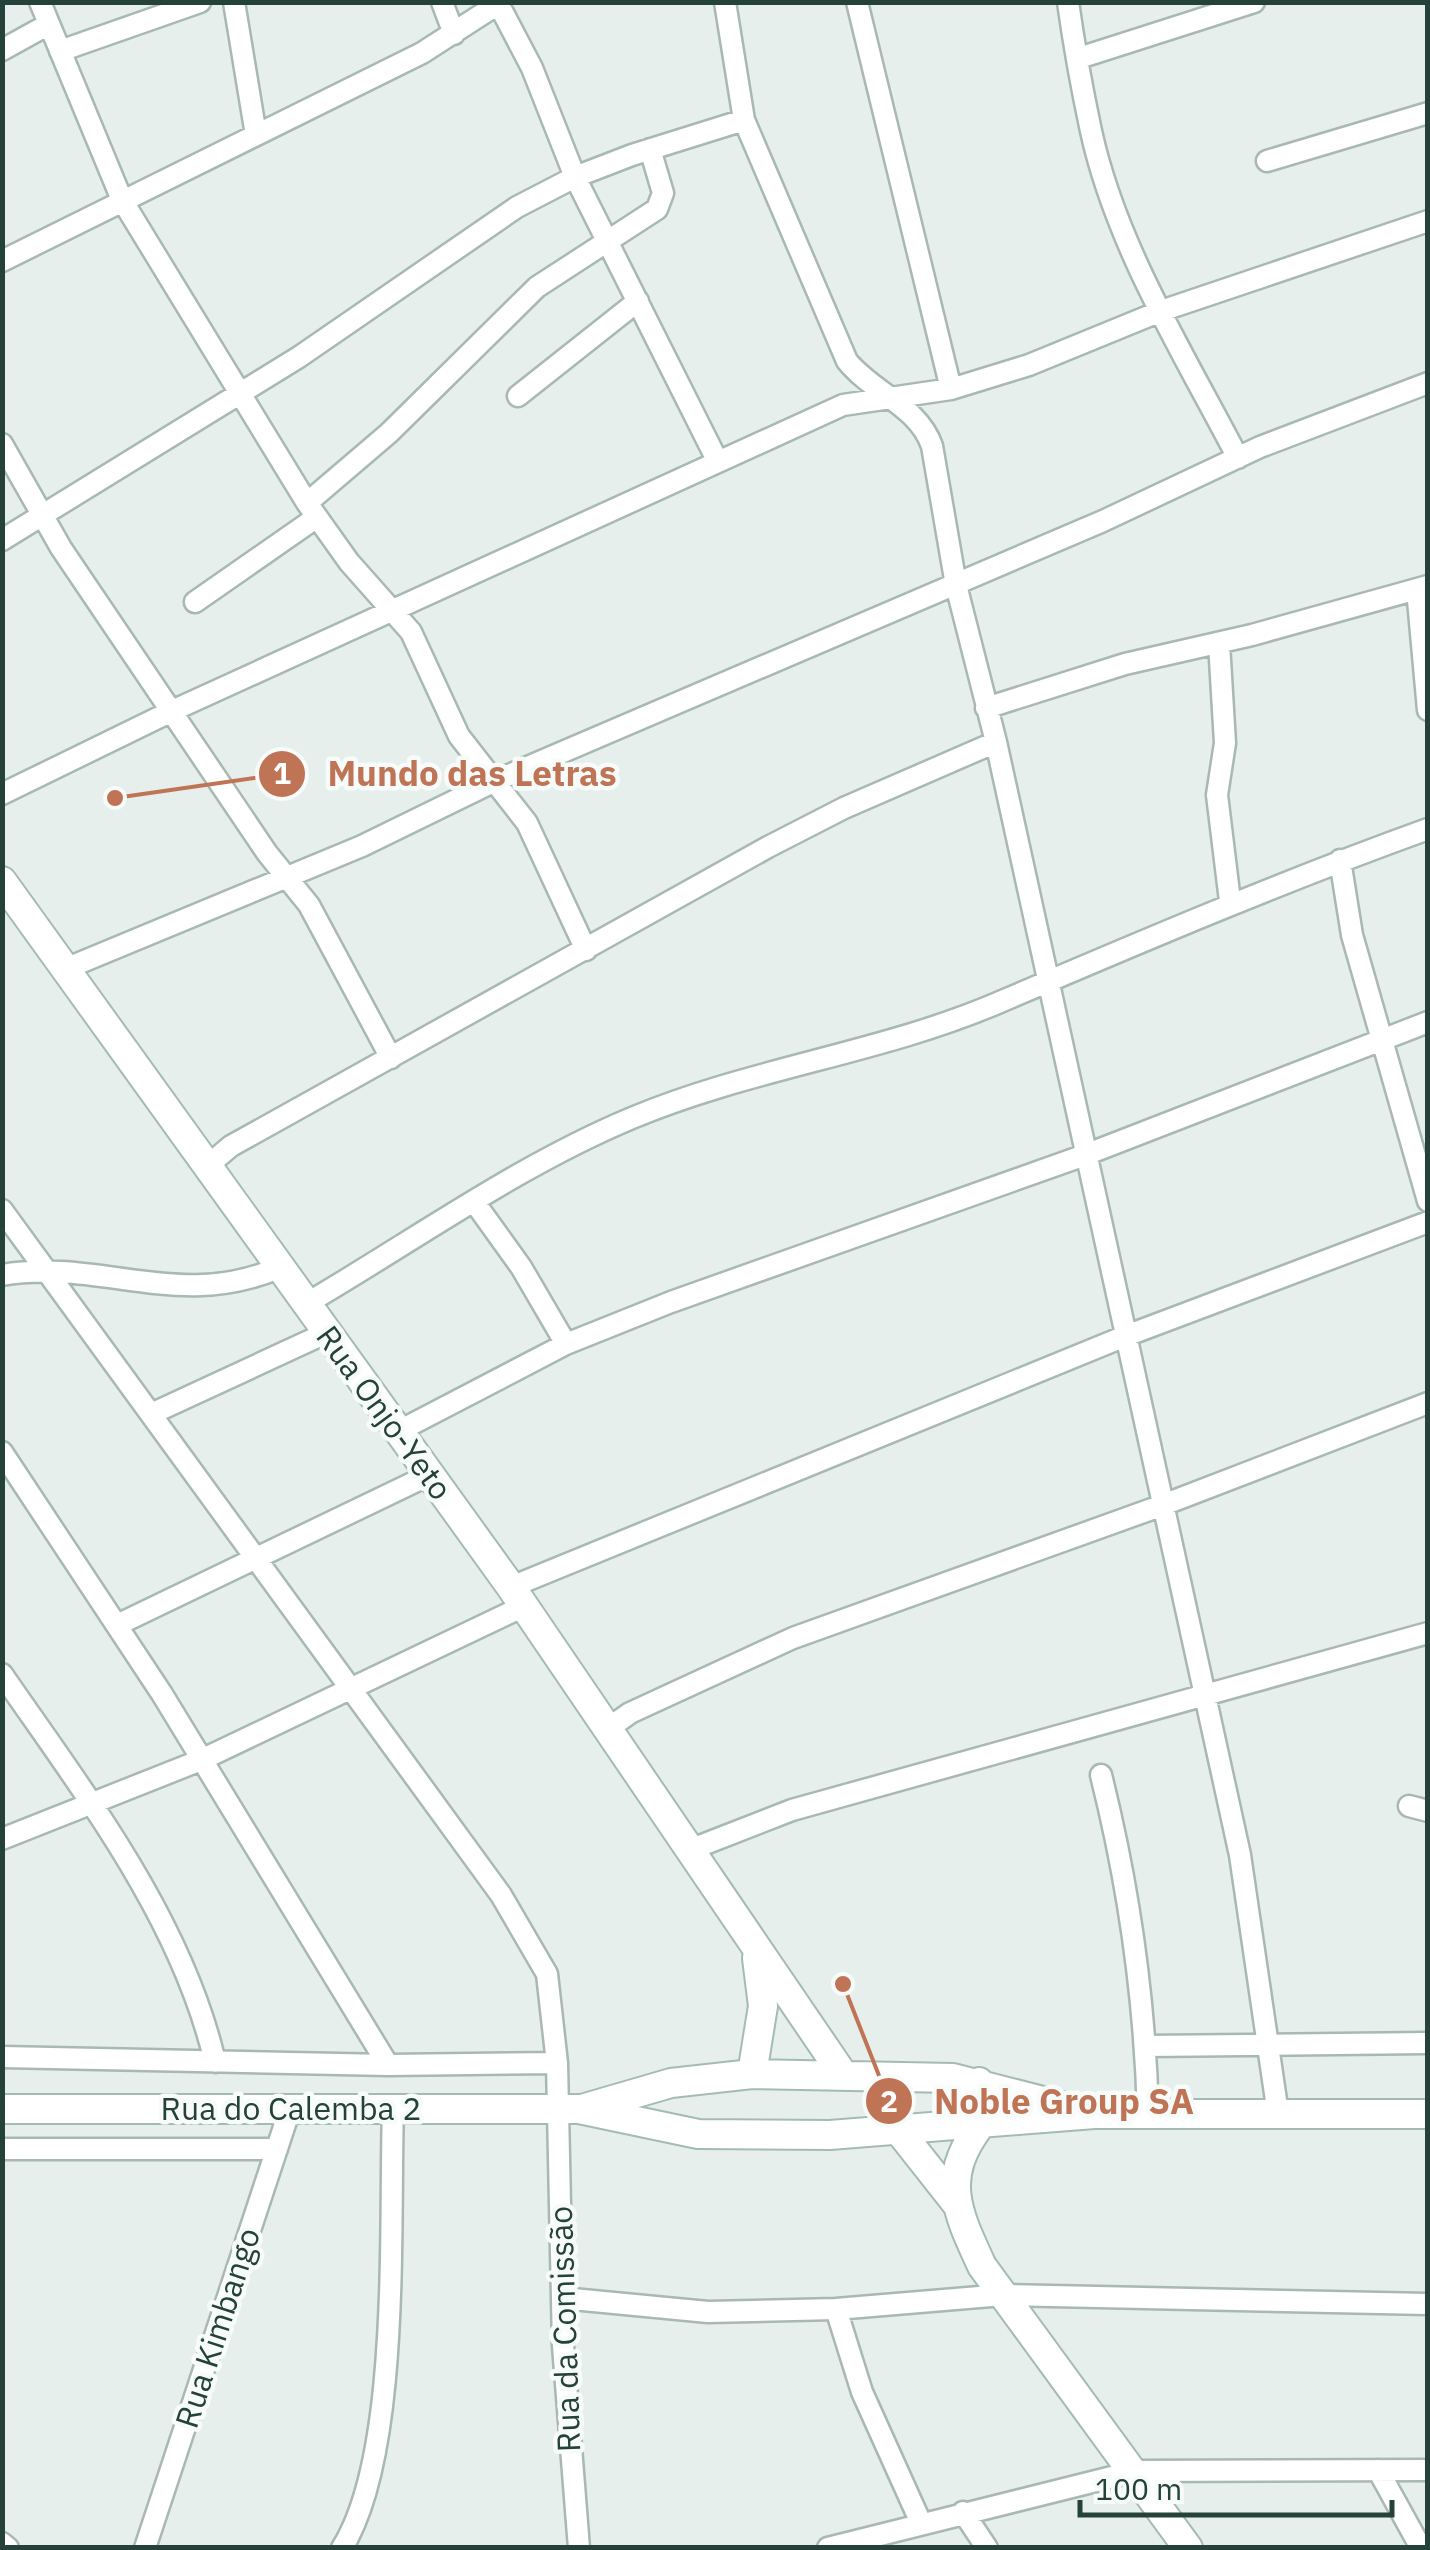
<svg xmlns="http://www.w3.org/2000/svg" width="1430" height="2550" font-family="'IBM Plex Sans',sans-serif">
<rect width="100%" height="100%" fill="#e6efeb"/>
<g fill="none" stroke-linecap="round" stroke-linejoin="round">
<defs>
<path id="minor" d="M40 2 122 200 307 503 349 562 411 632 459 736 527 823 586 950
M234 2 256 135
M442 2 454 34
M725 2 744 120 847 361C873 393 918 406 932 446L956 585 996 742 1240 1855 1278 2114
M857 2 951 389
M1068 2C1074 45 1082 89 1091 131 1116 246 1184 354 1238 458
M499 5 532 68 575 177 718 462
M2 50 49 24
M60 51 200 2
M1079 58 1254 2
M1267 161 1428 113
M2 261 422 53 501 2
M518 396 638 301
M2 444 61 548 267 853 309 905 391 1058
M307 503 389 433 537 287 657 209 663 193 650 149
M2 540 299 357 517 207 575 177 632 155 744 120
M1417 589 1428 710
M195 602 317 517
M1219 643 1225 743 1217 795 1230 901
M986 708 1125 664 1252 635 1428 586
M2 794 174 710 843 405 951 389 1029 365 1161 311 1428 221
M1340 860 1352 935 1428 1201
M65 969 362 846 495 781 1103 521 1260 447 1428 383
M206 1167 231 1146 768 847 844 808 996 742
M475 1203 521 1267 566 1344
M2 1210 501 1895 547 1974 557 2063 563 2346 579 2548
M2 1275C99 1258 179 1311 278 1268
M304 1305C412 1242 517 1166 632 1118 751 1068 882 1053 1000 1002 1143 941 1281 882 1428 829
M151 1414 326 1333
M397 1432 566 1344 671 1302 1085 1155 1428 1022
M2 1452 162 1694 388 2065
M511 1587 1123 1337 1428 1222
M117 1625 429 1475
M2 1674C84 1793 182 1919 215 2062
M609 1728 630 1713 793 1638 1163 1505 1428 1403
M1101 1775C1129 1887 1145 1999 1148 2115
M1409 1806 1428 1811
M2 1839 201 1760 524 1606
M692 1849 792 1810 1428 1633
M1146 2046 1428 2043
M2 2057 388 2065 557 2063
M2 2149H277
M562 2298 708 2312 836 2309 1003 2295 1428 2304
M836 2309 862 2392 921 2523
M1378 2470 1421 2548
M963 2512 987 2548
M2 2543 8 2548
M145 2548 290 2109
M342 2548C401 2454 389 2223 393 2109
M828 2548 1136 2471 1428 2470"/>
<path id="secondary" d="M2 881 511 1587 844 2076
M752 2074 763 2006 757 1958
M979 2082 981 2124C940 2177 956 2210 982 2266L1188 2548
M585 2108 671 2083 752 2074 953 2078 1074 2109
M2 2109H579L698 2134 830 2135 1094 2114H1428
M900 2132 956 2203"/>
</defs>
<use href="#minor" stroke="#a8b8b2" stroke-width="25"/>
<use href="#secondary" stroke="#a4bbb3" stroke-width="32"/>
<use href="#minor" stroke="#fff" stroke-width="20"/>
<use href="#secondary" stroke="#fff" stroke-width="28"/>
</g>
<g text-anchor="middle" stroke-width="9" stroke-linejoin="round" paint-order="stroke">
<g font-size="32" fill="#24423a" stroke="#f7fbf9">
<text transform="translate(384 1413) rotate(54)" y="11">Rua Onjo-Yeto</text>
<text x="291" y="2120">Rua do Calemba 2</text>
<text transform="translate(218 2328) rotate(-72)" y="11">Rua Kimbango</text>
<text transform="translate(565 2329) rotate(-92)" y="11">Rua da Comissão</text>
</g>
</g>
<path fill="none" stroke="#c07456" stroke-width="4" d="M115 798L282 774M843 1984L889 2101"/>
<g fill="#c07456" stroke="#f7fbf9" stroke-width="4">
<circle cx="115" cy="798" r="10"/>
<circle cx="843" cy="1984" r="10"/>
<circle cx="282" cy="774" r="25"/>
<circle cx="889" cy="2101" r="25"/>
</g>
<g font-size="30" text-anchor="middle" font-weight="bold" fill="#fff">
<text x="282" y="784">1</text>
<text x="889" y="2112">2</text>
</g>
<g font-size="35" text-anchor="middle" font-weight="bold" fill="#c07456" stroke="#f7fbf9" stroke-width="9" stroke-linejoin="round" paint-order="stroke">
<text x="472" y="786">Mundo das Letras</text>
<text x="1064" y="2114">Noble Group SA</text>
</g>
<rect width="1430" height="2550" fill="none" stroke="#24423a" stroke-width="10"/>
<path d="M1080 2500v15h312v-15" fill="none" stroke="#24423a" stroke-width="5"/>
<text x="1095" y="2500" font-size="30" fill="#24423a" stroke="#f7fbf9" stroke-width="8" paint-order="stroke">100 m</text>
</svg>
